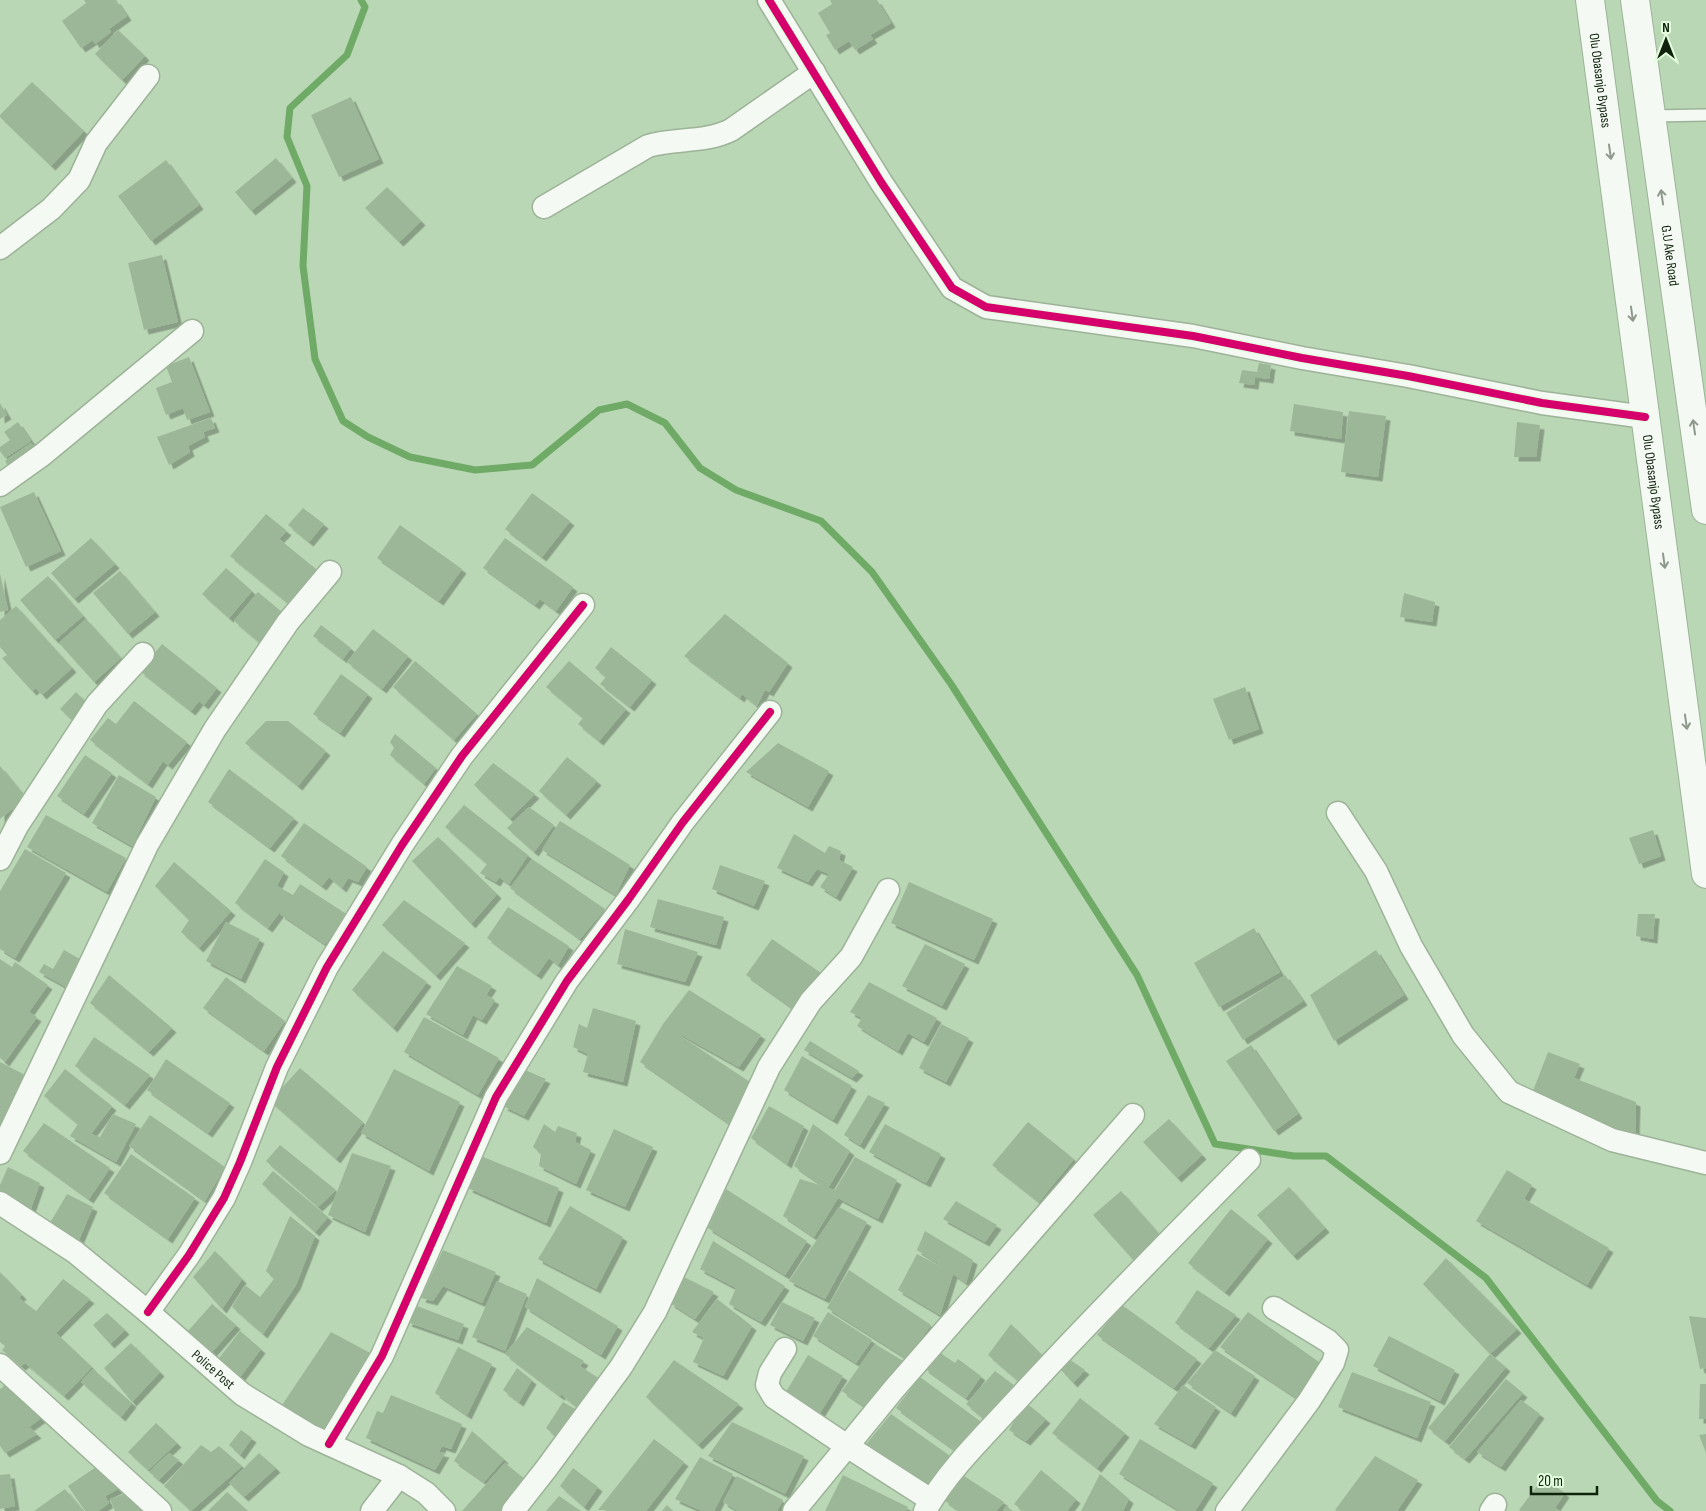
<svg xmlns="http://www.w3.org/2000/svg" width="1706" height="1511" font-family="'Sofia Sans Condensed',sans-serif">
<defs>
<filter id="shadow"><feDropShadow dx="4.5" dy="4.5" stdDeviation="0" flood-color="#0004"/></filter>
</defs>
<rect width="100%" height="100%" fill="#bad7b5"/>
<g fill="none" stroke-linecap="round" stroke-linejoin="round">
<path stroke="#6faa66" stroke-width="7" d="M361 0 365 7 347 55 290 108 287 137 307 186 303 266 315 359 343 421 368 437 410 457 475 470 532 465 599 410 627 404 665 423 700 468 736 490 821 521 872 572 951 684 1137 975 1215 1144 1294 1156H1326L1486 1278 1657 1501 1670 1511"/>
</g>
<path fill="#9cb797" filter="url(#shadow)" d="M84 0H116L127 16 109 29 111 32 95 44 93 40 81 48 62 21 86 3Z
M830 0H877L891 23 870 35 873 39 855 50 849 41 835 50 826 35 830 33 818 13 832 4Z
M118 30 145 56 122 80 95 54Z
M32 82 84 131 51 166 0 117V115Z
M351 97 379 159 339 177 311 115Z
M276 158 292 178 251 211 235 192Z
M166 160 199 205 151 241 118 196Z
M387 187 421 221 399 242 365 208Z
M162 255 178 322 144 330 128 263Z
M189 357 210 412 187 420 183 408 166 415 156 388 172 382 166 366Z
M1259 363 1271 365 1269 379 1255 377 1254 385 1239 383 1242 370 1257 372Z
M0 403 7 415 0 419Z
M1294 404 1343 412 1341 439 1290 431Z
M1349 411 1386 416 1378 477 1341 472Z
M211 418 215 428 203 432 205 437 188 446 190 452 169 465 157 437Z
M18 422 31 441 5 458 0 451V447L10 440 4 432Z
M1517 422 1540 425 1536 457H1514Z
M31 443 39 452 12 471 5 461Z
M34 492 61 551 26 567 0 507Z
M532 493 570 521 542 557 505 529Z
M303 508 324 524 309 542 288 525Z
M266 514 287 531 279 539 316 569 288 603 230 556Z
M400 525 462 569 439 601 377 558Z
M91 538 115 564 74 599 51 573Z
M505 538 573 587 556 611 540 599 535 605 483 568Z
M226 568 252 591 229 618 202 594Z
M120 571 155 612 128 634 93 593Z
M0 573 8 610 0 612Z
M48 576 83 616 55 640 20 600Z
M258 592 283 613 259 642 234 621Z
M1404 593 1435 602 1432 622 1400 617Z
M16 606 72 668 42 695 36 688 32 691 2 658 7 655 0 647V620Z
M725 614 788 663 769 692 765 690 757 706 742 694 740 698 684 656Z
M86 619 121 658 94 682 59 643Z
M321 625 351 648 343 659 313 636Z
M373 629 408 656 382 689 347 662Z
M162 644 217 688 204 705 199 701 191 711 140 671Z
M611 647 652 680 630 707 600 684 606 677 595 668Z
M415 661 477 714 454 740 393 687Z
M569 661 626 709 599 741 578 724 583 718 546 687Z
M341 674 368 694 340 733 313 714Z
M1245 687 1259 729 1229 740 1213 699Z
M76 692 89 705 73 721 60 709Z
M134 701 187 742 168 765 163 761 148 784 90 740 108 718 116 724Z
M266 721H288L326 751 298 786 245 743Z
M395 734 436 768 424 784 390 755 394 748 390 742Z
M778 743 829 771 808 807 746 772Z
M85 755 112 773 84 814 57 796Z
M567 757 597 781 566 815 539 791Z
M493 763 535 794 510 819 474 785Z
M0 766 26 798 0 819Z
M229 769 294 818 270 848 208 802Z
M119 775 156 797 132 846 92 823Z
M464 805 528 855 509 884 499 877 496 882 480 873 487 864 445 827Z
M529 807 554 825 534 852 507 828Z
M46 815 126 858 107 892 27 847Z
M560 821 630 865 616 895 542 850Z
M304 823 367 867 358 882 348 878 342 888 329 877 322 886 281 856Z
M1653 830 1661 856 1639 864 1629 838Z
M794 834 825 853 829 846 841 851 839 860 853 867 836 897 820 887 829 874 817 869 808 882 777 868Z
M438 837 497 894 471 924 412 861Z
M25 849 66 873 15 958 0 949V891Z
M265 859 284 872 277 886 293 895 300 884 348 915 325 944 280 914 288 901 268 928 235 903Z
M532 859 605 909 580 939 510 888Z
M174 862 231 911 199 948 181 932 189 920 155 886Z
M720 865 765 881 754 906 712 889Z
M909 882 993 919 974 960 891 923Z
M658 899 724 917 716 945 650 927Z
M404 900 465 943 436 976 382 925Z
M508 907 569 946 558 965 549 958 537 975 487 938Z
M1638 914H1655L1653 939 1636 936Z
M226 922 260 939 241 979 206 961Z
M1254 928 1280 972 1219 1007 1194 963Z
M625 929 698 952 685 982 617 964Z
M772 939 821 973 795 1010 746 975Z
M925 944 965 964 942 1006 902 986Z
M64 950 85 962 70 989 39 972 44 964 53 969Z
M1376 950 1404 995 1334 1041 1310 995Z
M383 951 427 982 393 1028 352 990Z
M0 959 12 967 15 962 48 985 29 1012 37 1017 5 1062 0 1058Z
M457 966 492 986 486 995 495 1000 482 1020 473 1015 463 1035 426 1014Z
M109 975 172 1028 149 1052 90 1003Z
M1285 975 1303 1001 1243 1040 1226 1013Z
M226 977 285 1021 264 1051 203 1008Z
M869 982 937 1018 924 1042 908 1033 898 1051 857 1026 862 1018 850 1012Z
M689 990 761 1035 739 1067 667 1027 750 1082 730 1124 640 1062 663 1024Z
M593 1008 636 1021 623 1082 583 1072 588 1054 573 1047 579 1024 587 1028Z
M424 1017 499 1058 478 1095 404 1052Z
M941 1024 969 1038 946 1082 919 1068Z
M94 1037 150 1075 125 1105 75 1066Z
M810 1041 859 1071 852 1078 804 1050Z
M1251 1045 1298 1114 1274 1131 1226 1061Z
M1548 1052 1580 1064 1574 1078 1636 1102 1635 1136 1531 1096Z
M802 1056 852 1086 833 1120 784 1090Z
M166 1059 230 1103 208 1133 147 1090Z
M0 1062 27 1076 0 1129Z
M300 1068 363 1122 336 1159 270 1101Z
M65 1069 112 1106 91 1134 100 1137 113 1114 136 1124 116 1162 70 1136 78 1124 44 1096Z
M394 1069 460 1102 429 1171 361 1133Z
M525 1070 546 1079 524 1116 503 1106Z
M868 1095 885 1103 860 1145 844 1135Z
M769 1106 804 1126 787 1164 751 1138Z
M150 1115 225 1167 205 1201 129 1146Z
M1169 1119 1202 1155 1177 1178 1143 1142Z
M1028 1122 1074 1159 1039 1202 992 1165Z
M44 1123 110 1168 89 1199 23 1151Z
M544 1124 555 1132 558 1126 577 1133 575 1142 591 1150 576 1184 539 1166 541 1154 533 1147Z
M813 1124 850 1151 828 1188 835 1190 855 1157 897 1180 878 1219 838 1198 814 1237 783 1216 800 1179 823 1186 794 1166Z
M885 1124 941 1154 926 1183 869 1152Z
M614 1129 653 1147 625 1207 586 1190Z
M280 1145 336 1190 318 1207 266 1161Z
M352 1153 391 1166 365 1232 328 1215Z
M131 1154 195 1198 168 1239 104 1193Z
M481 1156 559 1188 546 1223 468 1188Z
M8 1167 40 1183 28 1217 0 1200V1185Z
M1507 1170 1532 1185 1524 1199 1609 1248 1587 1285 1476 1221Z
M273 1171 328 1217 315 1232 262 1184Z
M1289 1187 1325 1228 1293 1256 1257 1215Z
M726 1189 807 1241 785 1275 708 1228Z
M1121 1191 1160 1235 1135 1262 1093 1215Z
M67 1194 93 1207 76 1247 47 1228Z
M956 1201 997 1225 985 1242 943 1219Z
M570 1206 623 1237 596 1289 538 1259Z
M839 1207 867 1222 825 1299 789 1281Z
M1231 1209 1268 1239 1225 1292 1188 1263Z
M290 1216 315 1236 296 1285 263 1334 232 1307 245 1285 260 1297 274 1279 266 1271Z
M925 1231 973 1260 966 1283 953 1274 940 1315 898 1290 917 1254 949 1271 917 1250Z
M713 1241 785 1286 761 1322 729 1304 736 1288 700 1269Z
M443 1250 496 1272 482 1303 443 1286 433 1301 421 1298Z
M215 1251 242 1279 222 1309 193 1277Z
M1446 1258 1517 1329 1490 1354 1423 1284Z
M849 1270 931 1325 906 1358 827 1308Z
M0 1272 22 1295 19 1298 36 1311 63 1279 90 1299 56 1333 92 1367 64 1396 25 1363 21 1366 2 1350 14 1336 5 1346 0 1342Z
M684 1277 714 1292 695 1319 670 1303Z
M537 1278 618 1326 601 1355 525 1307Z
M497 1281 527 1294 505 1351 472 1337Z
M1197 1290 1236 1315 1209 1348 1175 1323Z
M717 1299 752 1326 723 1376 693 1362 704 1338 692 1332Z
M782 1302 815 1318 803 1341 770 1325Z
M212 1304 236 1325 206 1359 181 1339Z
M1122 1305 1197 1359 1174 1388 1097 1335Z
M417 1306 464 1324 458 1340 407 1322Z
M828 1312 872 1340 856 1363 813 1336Z
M1248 1312 1319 1362 1298 1399 1220 1347Z
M107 1313 125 1330 110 1344 93 1325Z
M1689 1316 1706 1318V1368L1700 1369Z
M1011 1324 1044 1357 1023 1385 988 1355Z
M527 1327 584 1361 580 1366 600 1379 578 1408 562 1395 573 1379 560 1396 505 1354Z
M240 1331 261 1349 235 1384 213 1366Z
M331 1332 374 1355 322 1436 280 1408Z
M1389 1336 1455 1370 1440 1401 1373 1366Z
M131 1343 160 1372 132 1402 104 1368Z
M875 1344 905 1362 868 1409 842 1391Z
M458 1347 492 1364 467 1415 435 1393Z
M1215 1350 1255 1376 1231 1413 1187 1383Z
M939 1352 955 1363 958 1359 981 1376 966 1398 924 1368Z
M1490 1354 1506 1367 1445 1441 1428 1428Z
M808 1355 843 1376 820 1413 786 1392Z
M1069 1359 1085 1370 1073 1383 1061 1370Z
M674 1360 739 1404 698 1445 646 1397Z
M517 1368 532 1380 519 1402 503 1390Z
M93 1369 132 1403 121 1417 81 1382Z
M995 1371 1019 1389 989 1423 966 1404Z
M1352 1372 1431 1402 1417 1438 1338 1407Z
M920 1377 980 1421 956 1451 896 1408Z
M10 1379 47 1414 29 1427 37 1434 5 1453 0 1446V1388L1 1389Z
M1506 1379 1523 1393 1465 1459 1449 1447Z
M1700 1384H1706V1419H1699Z
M1183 1385 1216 1407 1191 1445 1154 1424Z
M391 1395 462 1424 451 1449 442 1446 439 1452 445 1453 435 1470 366 1438 377 1411 383 1413Z
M1080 1398 1125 1433 1097 1468 1052 1433Z
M1521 1400 1540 1414 1501 1467 1477 1452Z
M563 1402 582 1413 561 1441 546 1428Z
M1025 1402 1046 1419 1026 1441 1009 1430Z
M891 1414 953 1458 929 1489 863 1448Z
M732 1422 804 1456 785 1494 708 1456Z
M156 1423 177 1443 148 1470 128 1452Z
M241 1430 252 1438 240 1455 229 1445Z
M472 1431 504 1459 484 1482 454 1461Z
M1706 1434V1453L1699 1435Z
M654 1439 684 1462 646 1511 598 1510Z
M1140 1439 1213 1483 1195 1511H1180L1119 1474Z
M201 1445 211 1452 219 1446 242 1466 191 1511 164 1486Z
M169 1453 179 1460 159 1480 149 1472Z
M259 1453 276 1468 244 1497 229 1483Z
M1375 1456 1418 1480 1397 1511H1337L1335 1510Z
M700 1457 733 1474 714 1511H702L675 1499Z
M505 1463 531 1484 508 1511H462Z
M99 1465 118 1489 105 1496 109 1503 98 1511H85L68 1486Z
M573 1468 598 1487 584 1507 560 1486Z
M1041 1470 1076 1499 1067 1511H1023L1014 1504Z
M10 1474 15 1506 0 1509V1475Z
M961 1474 1004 1502 996 1511H959L944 1500Z
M1100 1474 1129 1499 1123 1511H1081Z
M843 1475 908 1507 906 1511H825Z
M737 1476 783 1500 777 1511H738L723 1502Z
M1543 1478 1565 1493 1555 1508 1560 1511H1521L1519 1510Z
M65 1489 83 1511H34Z
M133 1491 152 1511H115L110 1499Z
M227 1492 248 1511H208Z
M559 1496 581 1511H546Z
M667 1505 673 1511H662Z
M1006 1506 1013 1511H1003Z"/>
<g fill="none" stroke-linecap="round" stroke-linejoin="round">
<defs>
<path id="lane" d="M1651 116 1706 115"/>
<g id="street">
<path d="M769 0 881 182 952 288 986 307 1193 336 1302 358 1408 376 1542 403 1645 417"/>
<path d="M544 207 648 146C675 138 705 143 731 130L814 72"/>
<path d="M0 248 51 209 79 180 96 143 148 76"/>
<path d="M0 485 42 455 192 331"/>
<path d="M1338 813 1376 871 1411 946 1463 1035 1509 1092 1612 1140 1706 1163"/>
<path d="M0 859 17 826 97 704 143 654"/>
<path d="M0 1153 147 845 215 729 288 622 330 572"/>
<path id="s1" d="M0 1203 75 1252 148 1312 242 1394 309 1435 399 1476 426 1493 444 1511"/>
<path d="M148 1312 189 1255 224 1198 240 1162 277 1067 327 967 402 845 462 756 583 605"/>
<path d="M785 1349 770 1373 767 1385 774 1397 847 1446 931 1500"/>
<path d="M0 1365 160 1511"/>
<path d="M329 1444 382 1356 496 1097 567 981 628 900 683 822 770 712"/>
<path d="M372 1511 399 1476"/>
<path d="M513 1511 546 1469 621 1367 655 1312 769 1067 811 1001 851 957 888 890"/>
<path d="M794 1511 894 1389 1133 1115"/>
<path d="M925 1511C948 1470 985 1435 1017 1400 1092 1318 1171 1239 1249 1160"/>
<path d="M1227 1511 1309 1401 1333 1363 1337 1350 1328 1341 1274 1308"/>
<path d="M1491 1511 1495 1505"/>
</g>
<g id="secondary">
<path id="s2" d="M1590 0 1706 874"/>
<path id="s3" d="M1635 0 1706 510"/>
</g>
</defs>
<use href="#lane" stroke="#9cb398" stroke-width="14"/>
<use href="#street" stroke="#9cb398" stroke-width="25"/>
<use href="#secondary" stroke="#9cb398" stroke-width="30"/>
<use href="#lane" stroke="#f5f9f4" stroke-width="11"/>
<use href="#street" stroke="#f5f9f4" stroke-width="22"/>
<use href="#secondary" stroke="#f5f9f4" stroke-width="28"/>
<defs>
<path id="cycleway" d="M769 0 881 182 952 288 986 307 1193 336 1302 358 1408 376 1542 403 1645 417
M148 1312 189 1255 224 1198 240 1162 277 1067 327 967 402 845 462 756 583 605
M329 1444 382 1356 496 1097 567 981 628 900 683 822 770 712"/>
</defs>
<use href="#cycleway" stroke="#e3fedf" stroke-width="11"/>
<use href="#cycleway" stroke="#d6006c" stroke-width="8"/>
</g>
<defs><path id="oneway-shaft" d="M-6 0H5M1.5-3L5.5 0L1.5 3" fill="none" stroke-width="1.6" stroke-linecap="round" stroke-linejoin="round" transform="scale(1.25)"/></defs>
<g stroke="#8e998c">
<use href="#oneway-shaft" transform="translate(1610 152) rotate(82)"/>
<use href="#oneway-shaft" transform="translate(1662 197) rotate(-98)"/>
<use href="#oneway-shaft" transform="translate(1632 314) rotate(82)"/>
<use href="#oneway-shaft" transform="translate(1694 427) rotate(-98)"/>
<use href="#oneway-shaft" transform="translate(1664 561) rotate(82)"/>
<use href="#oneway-shaft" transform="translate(1686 722) rotate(82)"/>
</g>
<g text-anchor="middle" stroke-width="4" stroke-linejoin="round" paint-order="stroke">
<g font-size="14" fill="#0f230c" stroke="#e3fedf">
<text dy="5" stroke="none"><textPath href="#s2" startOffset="81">Olu Obasanjo Bypass</textPath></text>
<text dy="5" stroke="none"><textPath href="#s3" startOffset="258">G.U Ake Road</textPath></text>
<text dy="5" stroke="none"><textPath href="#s2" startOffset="486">Olu Obasanjo Bypass</textPath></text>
<text dy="5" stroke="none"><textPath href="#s1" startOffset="271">Police Post</textPath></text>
</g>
</g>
<g transform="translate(1666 40)" stroke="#e3fedf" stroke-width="4" paint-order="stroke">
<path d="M0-4L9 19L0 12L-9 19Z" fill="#0f230c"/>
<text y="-8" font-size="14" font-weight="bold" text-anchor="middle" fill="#0f230c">N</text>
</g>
<path d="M1531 1486v8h66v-8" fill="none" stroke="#0f230c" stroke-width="2.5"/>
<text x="1538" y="1486" font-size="15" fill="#0f230c" stroke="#e3fedf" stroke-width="4" paint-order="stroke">20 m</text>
</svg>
